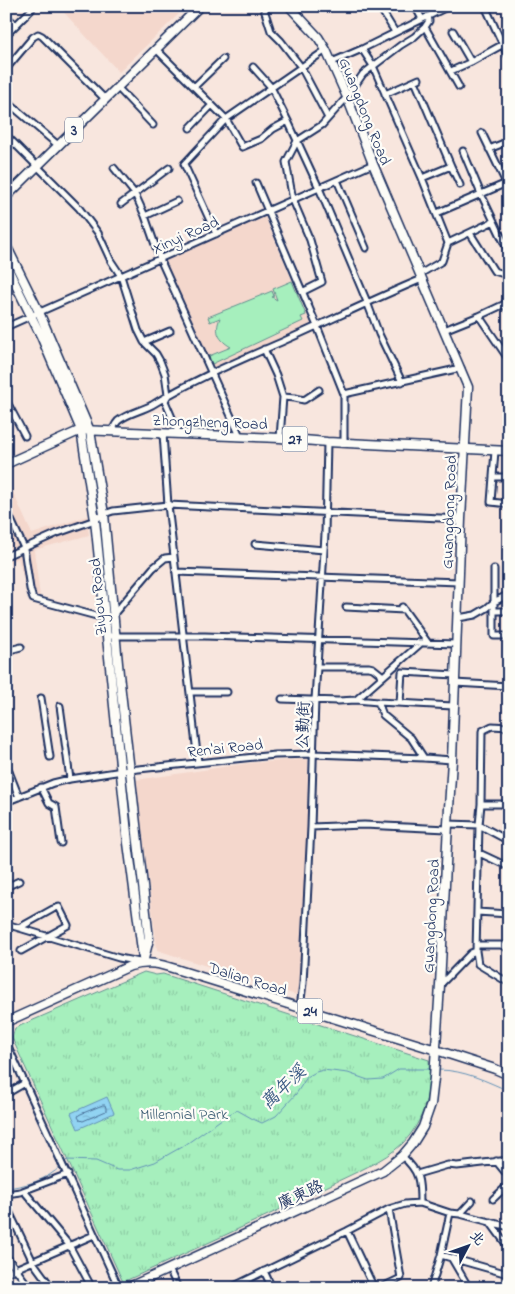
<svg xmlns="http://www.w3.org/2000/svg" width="515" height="1294" font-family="'Indie Flower','LXGW WenKai TC',sans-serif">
<defs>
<pattern id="grass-tufts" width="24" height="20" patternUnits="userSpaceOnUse" patternTransform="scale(1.25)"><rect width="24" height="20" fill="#a6efbd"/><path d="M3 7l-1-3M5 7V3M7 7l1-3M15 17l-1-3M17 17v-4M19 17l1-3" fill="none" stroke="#8ecda5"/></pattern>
<pattern id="water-ripples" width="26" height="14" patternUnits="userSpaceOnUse" patternTransform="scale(1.25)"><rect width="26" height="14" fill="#91d3f2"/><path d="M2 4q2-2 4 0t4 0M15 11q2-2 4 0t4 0" fill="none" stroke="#7cb5d2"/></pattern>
</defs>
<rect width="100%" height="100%" fill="#f8e6de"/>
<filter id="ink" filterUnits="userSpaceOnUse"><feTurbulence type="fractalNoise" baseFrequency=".02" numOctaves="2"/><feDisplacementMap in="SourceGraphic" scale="10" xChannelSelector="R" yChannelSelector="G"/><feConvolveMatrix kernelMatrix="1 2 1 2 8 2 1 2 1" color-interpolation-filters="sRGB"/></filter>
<g filter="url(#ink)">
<path fill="#f4d7cc" d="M58 6H187L119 72Z
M265 217 311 324 213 368 165 261Z
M6 477 32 534 87 516 89 535 34 550 40 597 28 595 18 558 6 564V544L10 542 6 534Z
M308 759 307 879 304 935 298 990 296 995 157 950 136 780 250 763Z"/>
<path fill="url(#grass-tufts)" stroke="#608f8e" d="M144 972 156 975 163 974 429 1060C431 1091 425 1121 402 1144 384 1161 352 1174 330 1185 262 1219 192 1250 123 1282L12 1038 15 1028Z"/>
<path fill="#a6efbd" stroke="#608f8e" d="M292 281 306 315 301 317 303 321 212 364 209 356 231 347C219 340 214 332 220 318L210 322 208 317 272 291 274 296 272 297 277 300 273 289Z"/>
<path fill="url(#water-ripples)" stroke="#6291b7" d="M107 1097 114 1113 78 1129 71 1113Z"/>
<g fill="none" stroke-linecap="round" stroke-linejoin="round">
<path stroke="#4a7199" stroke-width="1" d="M103 1105H105L106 1108V1111L83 1121 80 1120 78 1117 79 1115Z"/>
<path stroke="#6291b7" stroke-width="1" d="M439 1070C464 1070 486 1081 509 1091
M64 1163 67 1160 96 1161 117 1170H130L155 1162 185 1145 226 1116 237 1110 253 1119 262 1123 276 1116 296 1094 307 1077 316 1072 323 1070 348 1073 368 1080 383 1079 399 1069H432
M6 1188C26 1186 47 1180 61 1166"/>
<defs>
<path id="street" d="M263 6 271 31 281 41 301 67 328 118
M379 6 395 32
M415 6 422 19
M485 6 509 58
M295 12 301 6
M6 16 16 25
M425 27 459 87
M453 31 471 62
M6 35 31 10 33 6
M156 49 226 119 242 147 261 139 273 129 288 121
M362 49 373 66 422 178 448 243 442 261 420 274
M332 62 362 49 449 6
M253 67 271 87 288 121 319 188 367 302 379 334 402 382
M6 69 33 37 38 34 42 36 105 99
M451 71 471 62 509 41
M415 81 451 166
M117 87 153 125
M194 87 223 59
M385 94 419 79
M11 105 59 146
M190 128 212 105
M482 133 509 189
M6 135 79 208 98 233 111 261 121 276 138 330 144 342 156 354 160 361 165 374 168 395 165 401 179 434
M489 149 509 141
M463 151 481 194 509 253
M114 168 135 194 145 216 160 259 240 436
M422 178 451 166 460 185
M337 180 366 248
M256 183 317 326 344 394V443
M121 204 169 168
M437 213 509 182
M145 216 177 201
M470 233 494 271 504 274 509 270
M216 234 184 164 226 119 326 50
M448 243 494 221
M302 292 322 282 310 240 293 200 286 162 297 141 322 125 347 97 363 74 401 45 414 37 425 27 429 21 428 16
M504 304 509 311
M479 316 509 360
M6 327 373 164
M444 330 479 316 509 302
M144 342 170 331
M264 349 276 375 283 397 280 438
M344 394 461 368
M283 397 295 398 304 400 319 390
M6 400 25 436
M112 431C114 427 115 424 118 421 128 413 141 411 152 405 194 379 241 360 286 340 331 320 376 298 422 279
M163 434 168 505 198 762
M495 451 491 502 509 504
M493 477H509
M6 509 24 548 30 589 33 599 104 618 113 615 153 568 165 558 174 557
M255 544 324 550
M6 556 58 533 95 520 104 514 113 511 168 505 461 519
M494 569V636H509
M176 572 459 582
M346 607 404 610
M402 607 428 643
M494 611H509
M458 618 475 615 487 608 494 602 509 594
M106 636H205L456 644
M6 651 21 647
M317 667H369L373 668 383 676
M454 683 509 686
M190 692H227
M41 698 50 757
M282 699 338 701 356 700 378 702 453 706
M356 700 421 643
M378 702 383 715 411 738 424 758
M400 703 402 672 455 675
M60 706 70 779
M509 727 492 726 482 731 481 804 479 825 476 951 478 964 509 983
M6 764 19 797
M41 787 49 803 56 807 61 843
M6 802 53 783 70 779 129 770 275 755 313 754 424 758 452 760
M481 804H509
M448 824 479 825 509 841
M311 827 364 825 447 829
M479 853 509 867
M6 887 19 881
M477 912 509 914
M6 924 119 958 140 962
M19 928 53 909 59 907 68 925 21 951
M476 945H501L509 949
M440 985 471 953 476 951
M300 1008 303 983 311 827 315 700 325 534 327 442
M6 1042 119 1288
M6 1094 25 1083
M402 1156C420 1172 420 1181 420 1203
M496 1161 509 1177
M417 1174 448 1165 457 1166 509 1160
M24 1191 69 1245 92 1288
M6 1194 20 1192 68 1174
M493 1199 509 1184
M6 1205 33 1262 52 1288
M460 1214 472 1201
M490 1222 509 1248
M347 1231 374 1288
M441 1255 508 1274
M6 1256 30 1288
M452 1259 469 1288
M169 1269 178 1288
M264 1271 272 1288
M6 1273 94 1235
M230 1288 347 1231 389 1209 405 1204 420 1203 450 1213 460 1214 509 1227
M380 1288 401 1278 389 1209
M431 1288 441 1255 450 1213
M505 1288 509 1272"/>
<path id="secondary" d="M6 245 39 312 90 431 104 514 119 674 149 939 143 963
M6 265 41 336 81 430 95 520 128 843 143 958
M127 1288 383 1171 402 1156 413 1143 423 1127 431 1104 434 1078 440 985 448 824 452 760 461 519 468 387 373 164 347 97 326 50 318 37 289 6"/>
<path id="primary" d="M6 197 200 6
M6 464 81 430 280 438 327 442 509 451
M6 1022 130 966C154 960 162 965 185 972L436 1050 495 1069 509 1075"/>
</defs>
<use href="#street" stroke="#1b2f5e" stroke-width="9"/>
<use href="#secondary" stroke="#1b2f5e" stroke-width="11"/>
<use href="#primary" stroke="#1b2f5e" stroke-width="11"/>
<use href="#street" stroke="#fdfcf7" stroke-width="5"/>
<use href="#secondary" stroke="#fdfcf7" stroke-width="8"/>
<use href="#primary" stroke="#fdfcf7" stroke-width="8"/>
</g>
</g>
<g text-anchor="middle" stroke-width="4.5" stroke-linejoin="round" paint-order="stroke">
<g fill="#fdfcf7" stroke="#5f6c8c" stroke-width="1">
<rect x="65" y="117.5" width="18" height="25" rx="4"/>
<rect x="282.5" y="426.5" width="25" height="25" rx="4"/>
<rect x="297.5" y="998.5" width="25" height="25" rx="4"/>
</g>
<g font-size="15" font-weight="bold" fill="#1b2f5e">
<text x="74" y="135">3</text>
<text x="295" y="444">27</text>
<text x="310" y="1016">24</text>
</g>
<g font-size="16" fill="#1b2f5e" stroke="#fdfcf7">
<text transform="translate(366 111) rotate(68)" y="6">Guangdong Road</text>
<text transform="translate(185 234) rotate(-24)" y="6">Xinyi Road</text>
<text transform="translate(210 421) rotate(2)" y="6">Zhongzheng Road</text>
<text transform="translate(448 512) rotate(-88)" y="6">Guangdong Road</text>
<text transform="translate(97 597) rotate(-95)" y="6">Ziyou Road</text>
<text transform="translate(302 725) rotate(-88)" y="6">公勤街</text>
<text transform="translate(225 747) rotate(-6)" y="6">Ren'ai Road</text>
<text transform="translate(430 916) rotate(-87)" y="6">Guangdong Road</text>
<text transform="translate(248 978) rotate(17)" y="6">Dalian Road</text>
<text transform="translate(300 1194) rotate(-25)" y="6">廣東路</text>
</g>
<g font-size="16" fill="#3e5f76" stroke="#fdfcf7">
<text x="184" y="1119">Millennial Park</text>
</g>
<g font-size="18" font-style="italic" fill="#385883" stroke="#fdfcf7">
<text transform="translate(283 1087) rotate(-44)" y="6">萬年溪</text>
</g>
</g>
<rect width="515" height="1294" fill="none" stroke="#fdfcf7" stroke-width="25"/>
<rect x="12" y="12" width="490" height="1269" fill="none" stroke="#1b2f5e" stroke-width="2" filter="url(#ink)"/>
<g transform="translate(468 1246) rotate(49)" stroke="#fdfcf7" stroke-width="4" paint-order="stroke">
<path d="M0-4L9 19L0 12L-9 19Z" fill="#1b2f5e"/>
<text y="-8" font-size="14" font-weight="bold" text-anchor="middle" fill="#1b2f5e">北</text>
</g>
</svg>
